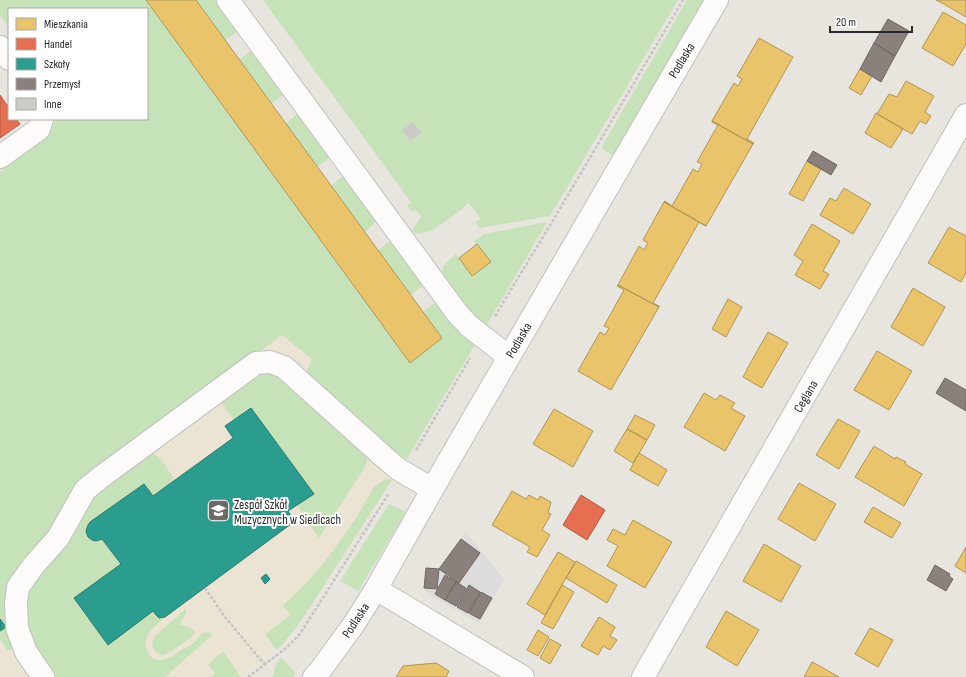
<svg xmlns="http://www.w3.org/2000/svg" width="966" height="677" font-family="'Sofia Sans Condensed',sans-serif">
<rect width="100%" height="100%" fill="#e8e4de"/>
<path fill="#dedbdd" d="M465 531 504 579 479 623 429 595 424 588 426 568 439 569 461 539Z"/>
<path fill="#ebe4d3" d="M282 335 312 359 307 368 306 376 308 380 404 459 392 480 301 621 283 644 239 677H0V577L85 481Z"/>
<path fill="#c6e2b8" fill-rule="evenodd" d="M0 0H146L410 362 442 338 423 312 435 303 439 302 477 341 406 460 308 380C305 372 309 366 312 359L282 335 85 481 51 536 32 556 16 645 8 651 0 639V631L6 627 0 619V171L42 141 49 134 53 126 55 119H147V9H9V28L0 15Z
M196 0H219L238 29 237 32 225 40Z
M263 0H678L550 216 479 228 475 222 481 219 469 203C457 212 426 242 411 231L421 217 416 210 412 212 407 205 411 202ZM413 122 422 133 410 141 402 130Z
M687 0H708L615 157 601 148Z
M252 50 284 94 271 104 239 60Z
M297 114H300L331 156 328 159 317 167 286 124Z
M345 176 378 219 365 232 331 186 341 177Z
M547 222 485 328 441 280C441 265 446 263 456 254L472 276 490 262 474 241 484 234Z
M391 240 424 283 422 286 411 295 378 250Z
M257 369 273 370 367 451C368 458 367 463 363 470L319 538 297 505 314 494 251 408 234 420 217 398Z
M152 452 160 458 175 480 153 496 144 484 90 522C86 527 85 532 88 537L96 541 102 539 121 564 74 598 108 644 153 611C157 616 159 618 165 617 160 622 151 628 148 635 145 639 145 645 147 650 154 669 172 657 183 649 187 647 193 644 196 641 198 638 200 636 202 633L210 632 212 635 165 677H52L32 651 23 606 30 579 91 492Z
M385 479 392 480 301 621 283 644 276 650 265 634 291 615 283 606 309 580 330 555 356 518 374 487Z
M389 504 406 512 358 591 340 581Z
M186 609V613L180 624 194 630V635C187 640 170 654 163 655 160 655 157 653 155 651 151 645 152 642 155 636Z
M223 651 240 676 239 677H211L215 673 208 665Z
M281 657 294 671 295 674 293 677H272L274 674 275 666Z"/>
<path fill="#e9c46a" stroke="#af9656" d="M146 0H196L442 338 410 363Z
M936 0H966V17L944 4Z
M943 12 966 25V44L953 66 922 48Z
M759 38 793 57 747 139 754 143 753 144 712 121 734 83 738 86 742 79 737 76Z
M860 69 872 76 861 95 849 88Z
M906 81 934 96 925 112 931 116 926 124 920 121 912 134 877 114 889 94 897 97Z
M876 113 903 129 891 148 865 133Z
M712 121 753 144 706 226 664 202 665 201 672 206 693 169 698 172 702 164 697 162 718 125 712 122Z
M807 161 821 169 803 201 789 194Z
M844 188 871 204 853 234 820 215 830 198 836 201Z
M664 202 706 226 699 222 653 303 659 306V307L618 285 639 246 644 250 648 243 643 240Z
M812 224 840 241 823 271 829 274 820 289 795 275 803 261 794 255Z
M949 227 966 236V273L961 282 928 263Z
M477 244 491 262 472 276 459 258Z
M618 285 659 307 611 390 578 371 600 332 605 335 609 328 604 326 624 290 617 286Z
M913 288 945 307 923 346 891 327Z
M728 299 742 307 726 337 712 329Z
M768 332 788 343 762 388 743 377 747 370V369Z
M877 351 912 371 889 410 854 390Z
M704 393 716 400 720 395 735 403 731 408 745 416 725 451 684 427Z
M554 409 593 431 573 467 533 444Z
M635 415 655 425 647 440 627 429Z
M838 419 860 431 839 469 816 455Z
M627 429 647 440 633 463 614 451Z
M874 446 895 459 896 457 906 462 905 464 922 474 904 506 855 477Z
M639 453 667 470 658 486 630 470Z
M799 483 836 504 815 541 778 519Z
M512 491 526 499 529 495 538 500 540 496 551 502 548 513 551 514 542 530 550 535 537 557 527 552 530 547 492 525Z
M873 507 901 523 892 538 864 522Z
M633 520 672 542 645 588 607 566 618 546 607 540 613 529 625 535Z
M764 544 801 566 781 602 743 581Z
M966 547V573L955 566Z
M558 552 575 562 545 615 527 604Z
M576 561 617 585 607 603 566 578Z
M562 585 574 592 553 629 541 623Z
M726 611 759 630 737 666 706 647Z
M599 617 615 627 610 636 617 640 610 650 603 646 598 655 581 646Z
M870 628 893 640 878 667 855 654Z
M538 630 549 637 538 656 527 650Z
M550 639 561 645 550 664 540 658Z
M812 662 818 665 839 677H804Z
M436 663 449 671 446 677H396L403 666Z"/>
<path fill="#e76f51" stroke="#ae5a45" d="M0 95 9 108V119H16L20 124 0 138Z
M581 495 605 510 587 540 563 525Z"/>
<path fill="#2a9d8f" stroke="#2a7a70" d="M251 408 314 494 288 511 292 518 291 524 165 617 159 618 156 615 153 611 108 645 74 598 121 564 102 539 96 541 92 540 88 537 86 531 88 525 90 522 144 484 153 496 233 438 225 426Z
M266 574 270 579 265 584 261 578Z
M0 619 6 627 0 631Z"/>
<path fill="#8a817c" stroke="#6d6763" d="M888 19 909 31 895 56 874 43Z
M874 43 895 56 881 82 860 69Z
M813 151 837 165 831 175 807 161Z
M945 378 966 390V411L936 393Z
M461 539 480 553 459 583 439 569Z
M935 565 950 574 949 576 953 579 946 591 927 580Z
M426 568 439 569 437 589 424 588Z
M445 575 456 582 445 600 435 594Z
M456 582 466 588 456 606 445 600Z
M469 585 480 592 468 613 457 607Z
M481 592 492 598 480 619 469 613Z"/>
<path fill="#cccac5" stroke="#d2d0cb" d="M413 122 422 133 410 141 402 130Z"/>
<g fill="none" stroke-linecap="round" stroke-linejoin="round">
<defs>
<path id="minor" d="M228 0 457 313 469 326 509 357
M0 47 9 59
M0 157 39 129 42 119
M376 589 523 677
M43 677 26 652 17 628 16 603 18 587 34 565 58 538 85 490 101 477 256 363 270 362 284 367 384 457 398 469 432 489
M314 677 319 672 354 624 376 589 445 467 655 106 717 0
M643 677 966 115"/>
</defs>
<use href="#minor" stroke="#c1c0c0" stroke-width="24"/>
<path stroke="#c4c4c3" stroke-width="2.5" stroke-dasharray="3 2" stroke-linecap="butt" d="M495 316 555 217 683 0
M416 450 470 358
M205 588 225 617 265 665
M248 677 285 649 300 634 389 493"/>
<use href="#minor" stroke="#fcfbfa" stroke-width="22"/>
</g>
<defs>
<symbol id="school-square" viewBox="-11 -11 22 22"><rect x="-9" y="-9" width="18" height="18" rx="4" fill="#6c6a68" stroke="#fff"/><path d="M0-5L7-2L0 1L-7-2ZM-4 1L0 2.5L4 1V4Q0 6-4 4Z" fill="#fff"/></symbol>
</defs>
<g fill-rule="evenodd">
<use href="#school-square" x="206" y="498" width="25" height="25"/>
</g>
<g text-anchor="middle" stroke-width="4" stroke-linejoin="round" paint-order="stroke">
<g font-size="13" fill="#292929" stroke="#fff">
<text transform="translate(681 60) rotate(-59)" y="5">Podlaska</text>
<text transform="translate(518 340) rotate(-60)" y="5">Podlaska</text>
<text transform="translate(805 396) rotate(-60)" y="5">Ceglana</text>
<text transform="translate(355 620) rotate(-57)" y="5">Podlaska</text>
</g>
<g font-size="13" fill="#292929" stroke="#fff" text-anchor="start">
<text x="234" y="509">Zespół Szkół<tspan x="234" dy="15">Muzycznych w Siedlcach</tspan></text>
</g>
</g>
<rect x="8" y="8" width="140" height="112" fill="#ffffff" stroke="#a9a9a9"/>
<rect x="16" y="18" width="20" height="12" fill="#e9c46a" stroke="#a9a9a9"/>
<text x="44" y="28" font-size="12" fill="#292929">Mieszkania</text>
<rect x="16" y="38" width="20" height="12" fill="#e76f51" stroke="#a9a9a9"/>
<text x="44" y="48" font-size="12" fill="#292929">Handel</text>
<rect x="16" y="58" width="20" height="12" fill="#2a9d8f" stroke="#a9a9a9"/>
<text x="44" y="68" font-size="12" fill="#292929">Szkoły</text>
<rect x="16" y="78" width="20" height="12" fill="#8a817c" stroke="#a9a9a9"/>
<text x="44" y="88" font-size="12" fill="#292929">Przemysł</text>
<rect x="16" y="98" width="20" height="12" fill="#cccac5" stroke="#a9a9a9"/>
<text x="44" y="108" font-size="12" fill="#292929">Inne</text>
<path d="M830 26v6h82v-6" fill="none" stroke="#292929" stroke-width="2"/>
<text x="836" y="26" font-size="12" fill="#292929" stroke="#ffffff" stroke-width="3" paint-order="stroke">20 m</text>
</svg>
